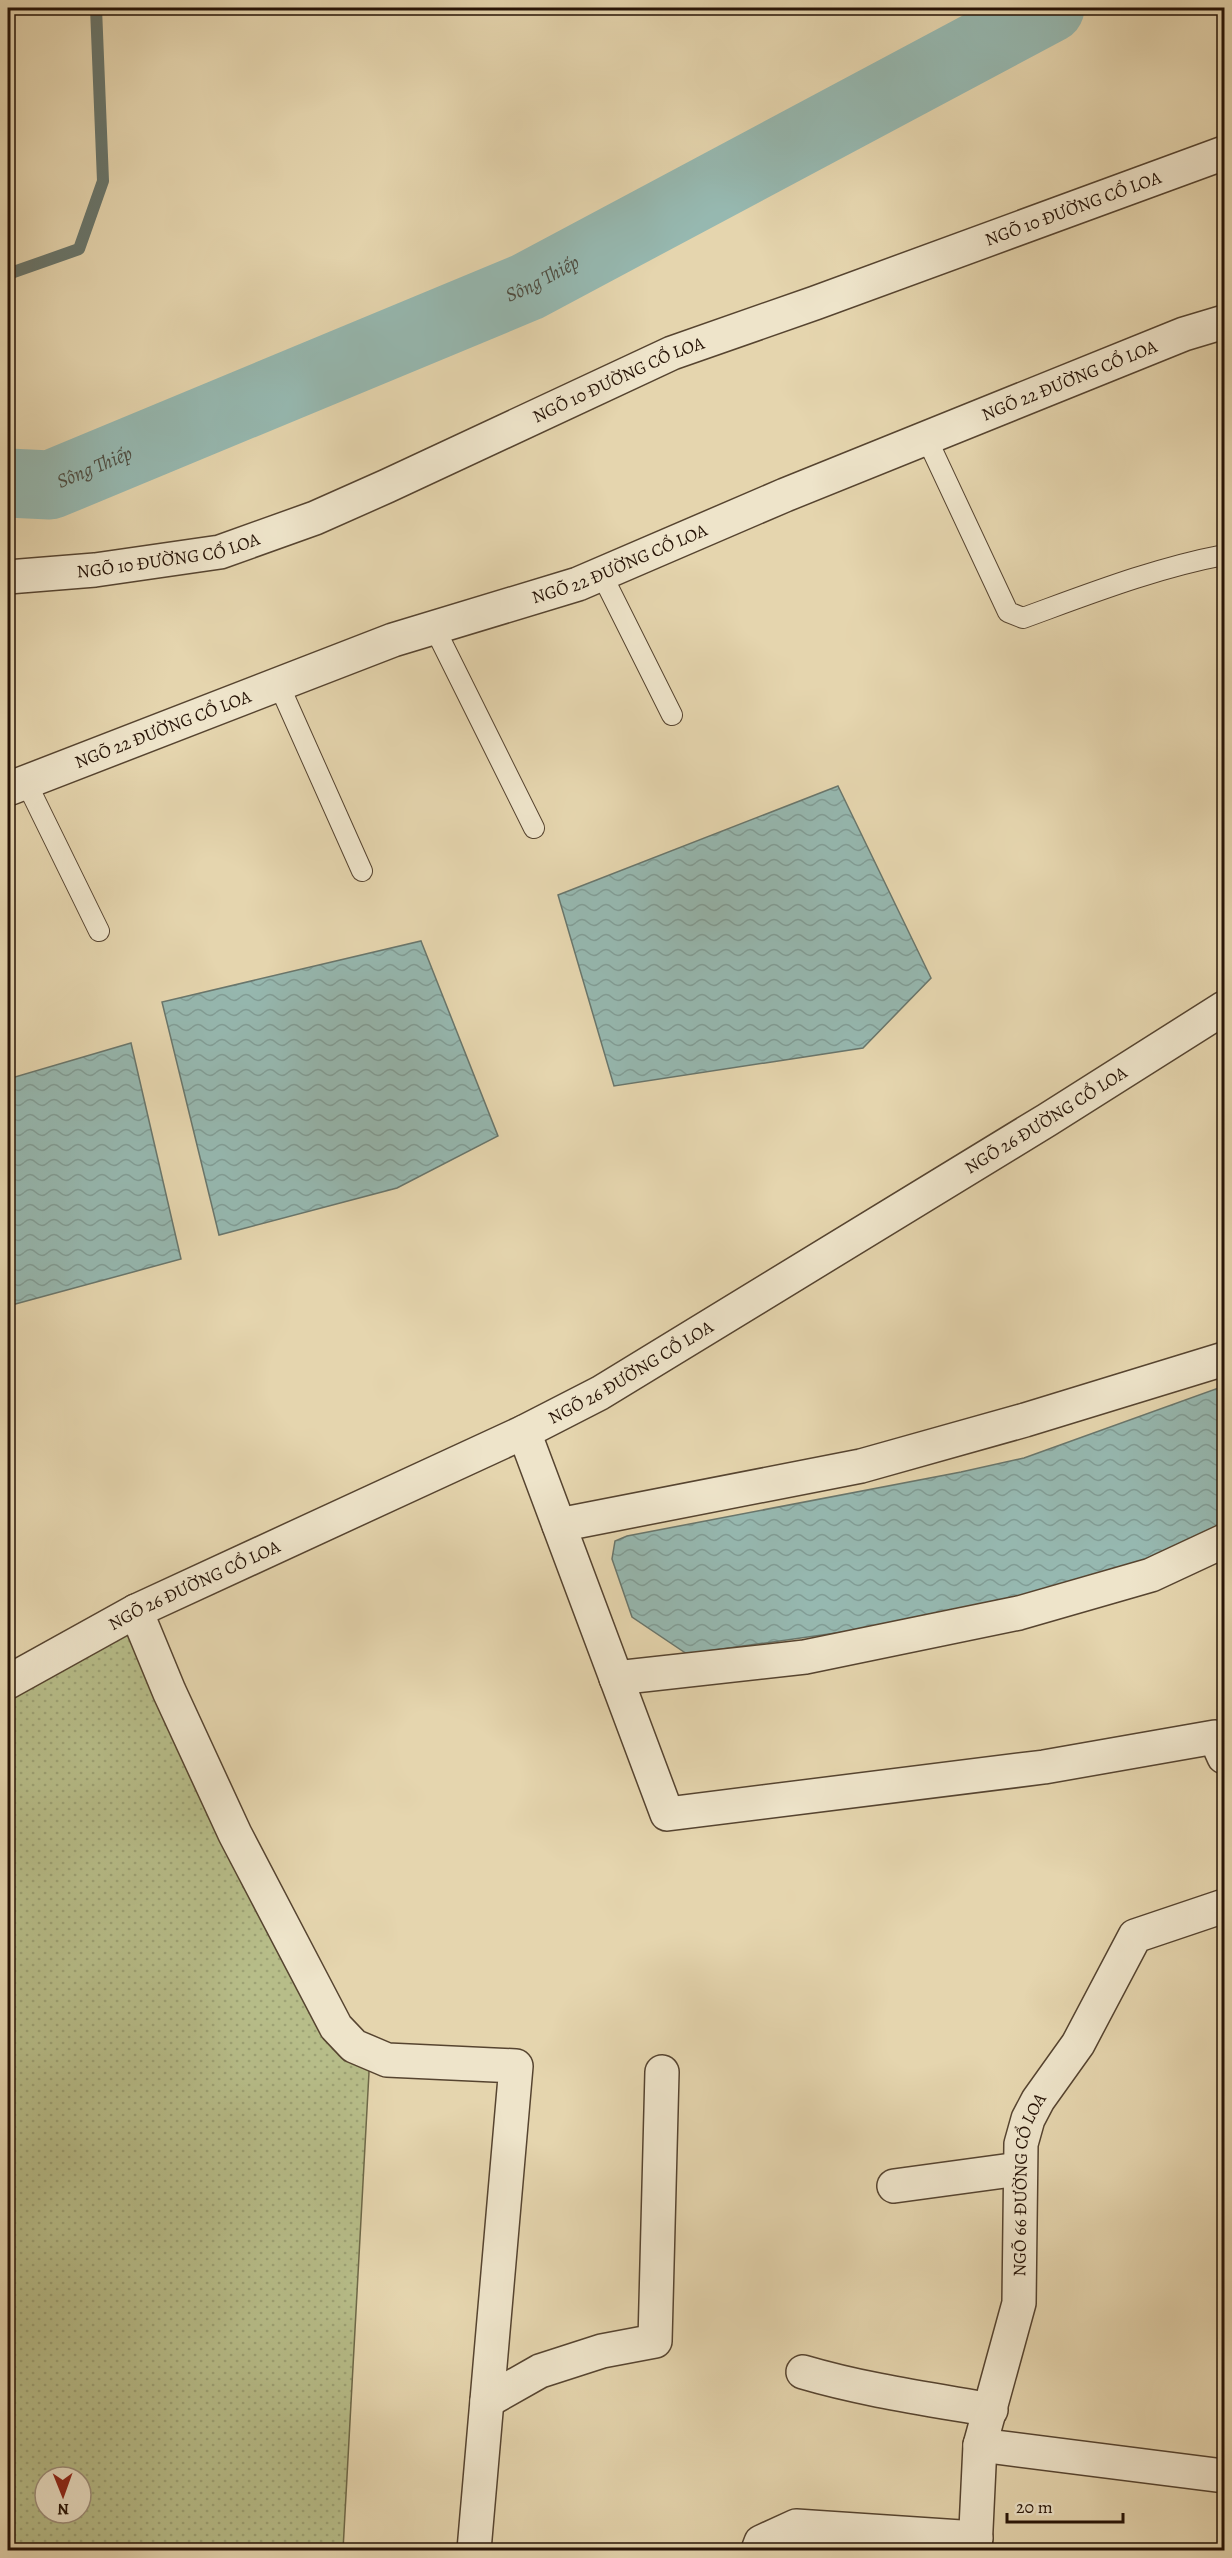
<svg xmlns="http://www.w3.org/2000/svg" width="1232" height="2558" font-family="Alegreya,serif">
<defs>
<pattern id="park-dots" width="8" height="8" patternUnits="userSpaceOnUse" patternTransform="scale(1.5)"><rect width="8" height="8" fill="#b7bd89"/><path d="M2 2h.1M6 6h.1" fill="none" stroke="#9da275" stroke-width="1.8" stroke-linecap="round"/></pattern>
<pattern id="water-waves" width="16" height="10" patternUnits="userSpaceOnUse" patternTransform="scale(1.5)"><rect width="16" height="10" fill="#96b8b0"/><path d="M0 5q4-4 8 0t8 0" fill="none" stroke="#819d96"/></pattern>
</defs>
<rect width="100%" height="100%" fill="#e5d5ae"/>
<filter id="stains"><feTurbulence type="fractalNoise" baseFrequency=".00333" numOctaves="4"/><feColorMatrix values="0 0 0 0 .2 0 0 0 0 .09 0 0 0 0 .02 0 0 0 .5 -.17"/></filter>
<radialGradient id="worn" r=".72"><stop offset=".6" stop-color="#630" stop-opacity="0"/><stop offset="1" stop-color="#630" stop-opacity=".3"/></radialGradient>
<path fill="url(#park-dots)" stroke="#6e6848" stroke-width="1.5" fill-rule="evenodd" d="M136 1611 323 2005 370 2054 343 2550H8V1678ZM45 2477H81V2513H45Z"/>
<path fill="url(#water-waves)" stroke="#69766c" stroke-width="1.5" d="M838 786 931 978 863 1048 614 1086 558 895Z
M421 941 498 1136 397 1188 219 1235 162 1002Z
M131 1043 181 1259 8 1306V1079Z
M1224 1386V1525L1119 1572 998 1610 687 1654 632 1617 612 1559 615 1541 627 1536 961 1472 1024 1458Z"/>
<g fill="none" stroke-linecap="round" stroke-linejoin="round">
<path stroke="#69766c" stroke-width="12" d="M8 274 79 249 103 181 96 8"/>
<path stroke="#96b8b0" stroke-width="69" id="s1" d="M8 483 50 485 527 287 1050 8"/>
<defs>
<path id="lane" d="M926 437 1008 612 1023 618C1089 594 1155 568 1224 555
M601 573 672 715
M434 627 534 828
M279 685 362 871
M26 782 99 931"/>
<g id="street">
<path id="s2" d="M8 577 95 570 220 552 315 518 387 486 672 353 815 303 1224 153"/>
<path id="s3" d="M8 789 393 640 578 584 785 495 1184 334 1224 322"/>
<path d="M524 1432 667 1814 1044 1767 1215 1737 1224 1757"/>
<path d="M559 1525 861 1466 1025 1420 1224 1359"/>
<path d="M136 1611 169 1691 235 1834 336 2027 354 2046 387 2060 516 2066 474 2550"/>
<path d="M616 1678 805 1657 1019 1613 1151 1575 1224 1541"/>
<path id="s4" d="M8 1682 136 1611 524 1432 600 1393 1047 1120 1224 1008"/>
<path d="M894 2186 1019 2169"/>
<path d="M803 2372C864 2390 928 2399 991 2410"/>
<path d="M487 2401 540 2371 602 2351 655 2341 662 2072"/>
<path d="M980 2445 1224 2476"/>
<path d="M758 2550 761 2542 796 2526 976 2538"/>
<path id="s5" d="M975 2550 980 2445 1019 2303 1021 2144 1028 2119 1038 2100 1078 2044 1135 1936 1224 1906"/>
</g>
</defs>
<use href="#lane" stroke="#564430" stroke-width="22"/>
<use href="#street" stroke="#564430" stroke-width="36"/>
<use href="#lane" stroke="#eee4ca" stroke-width="20"/>
<use href="#street" stroke="#eee4ca" stroke-width="33"/>
</g>
<g text-anchor="middle" stroke-width="4.5" stroke-linejoin="round" paint-order="stroke">
<g font-size="18" fill="#261306" stroke="#eee4ca">
<text dy="6" stroke="none"><textPath href="#s2" startOffset="1134">NGÕ 10 ĐƯỜNG CỔ LOA</textPath></text>
<text dy="6" stroke="none"><textPath href="#s3" startOffset="1138">NGÕ 22 ĐƯỜNG CỔ LOA</textPath></text>
<text dy="6" stroke="none"><textPath href="#s2" startOffset="648">NGÕ 10 ĐƯỜNG CỔ LOA</textPath></text>
<text dy="6" stroke="none"><textPath href="#s2" startOffset="162">NGÕ 10 ĐƯỜNG CỔ LOA</textPath></text>
<text dy="6" stroke="none"><textPath href="#s3" startOffset="652">NGÕ 22 ĐƯỜNG CỔ LOA</textPath></text>
<text dy="6" stroke="none"><textPath href="#s3" startOffset="166">NGÕ 22 ĐƯỜNG CỔ LOA</textPath></text>
<text dy="6" stroke="none"><textPath href="#s4" startOffset="1182">NGÕ 26 ĐƯỜNG CỔ LOA</textPath></text>
<text dy="6" stroke="none"><textPath href="#s4" startOffset="696">NGÕ 26 ĐƯỜNG CỔ LOA</textPath></text>
<text dy="6" stroke="none"><textPath href="#s4" startOffset="210">NGÕ 26 ĐƯỜNG CỔ LOA</textPath></text>
<text dy="6" stroke="none"><textPath href="#s5" startOffset="372">NGÕ 66 ĐƯỜNG CỔ LOA</textPath></text>
</g>
<g font-size="20" font-style="italic" fill="#4d4d42" stroke="#eee4ca">
<text dy="7" stroke="none"><textPath href="#s1" startOffset="576">Sông Thiếp</textPath></text>
<text dy="7" stroke="none"><textPath href="#s1" startOffset="90">Sông Thiếp</textPath></text>
</g>
</g>
<rect width="1232" height="2558" fill="none" stroke="#e5d5ae" stroke-width="30"/>
<rect x="9" y="9" width="1214" height="2540" fill="none" stroke="#261306" stroke-width="3"/>
<rect x="15" y="15" width="1202" height="2528" fill="none" stroke="#261306" stroke-width="1.5"/>
<g transform="translate(63 2495) rotate(179)"><circle r="28" fill="#eee4ca" stroke="#9e907c" stroke-width="1.5"/>
<path d="M0-4.5L10 22L0 15L-10 22Z" fill="#8f2418"/>
<text y="-9" font-size="16" font-weight="bold" text-anchor="middle" fill="#261306">N</text>
</g>
<path d="M1007 2513v9h116v-9" fill="none" stroke="#261306" stroke-width="3"/>
<text x="1016" y="2513" font-size="18" fill="#261306" stroke="#eee4ca" stroke-width="4.5" paint-order="stroke">20 m</text>
<rect width="100%" height="100%" filter="url(#stains)"/>
<rect width="100%" height="100%" fill="url(#worn)"/>
</svg>
